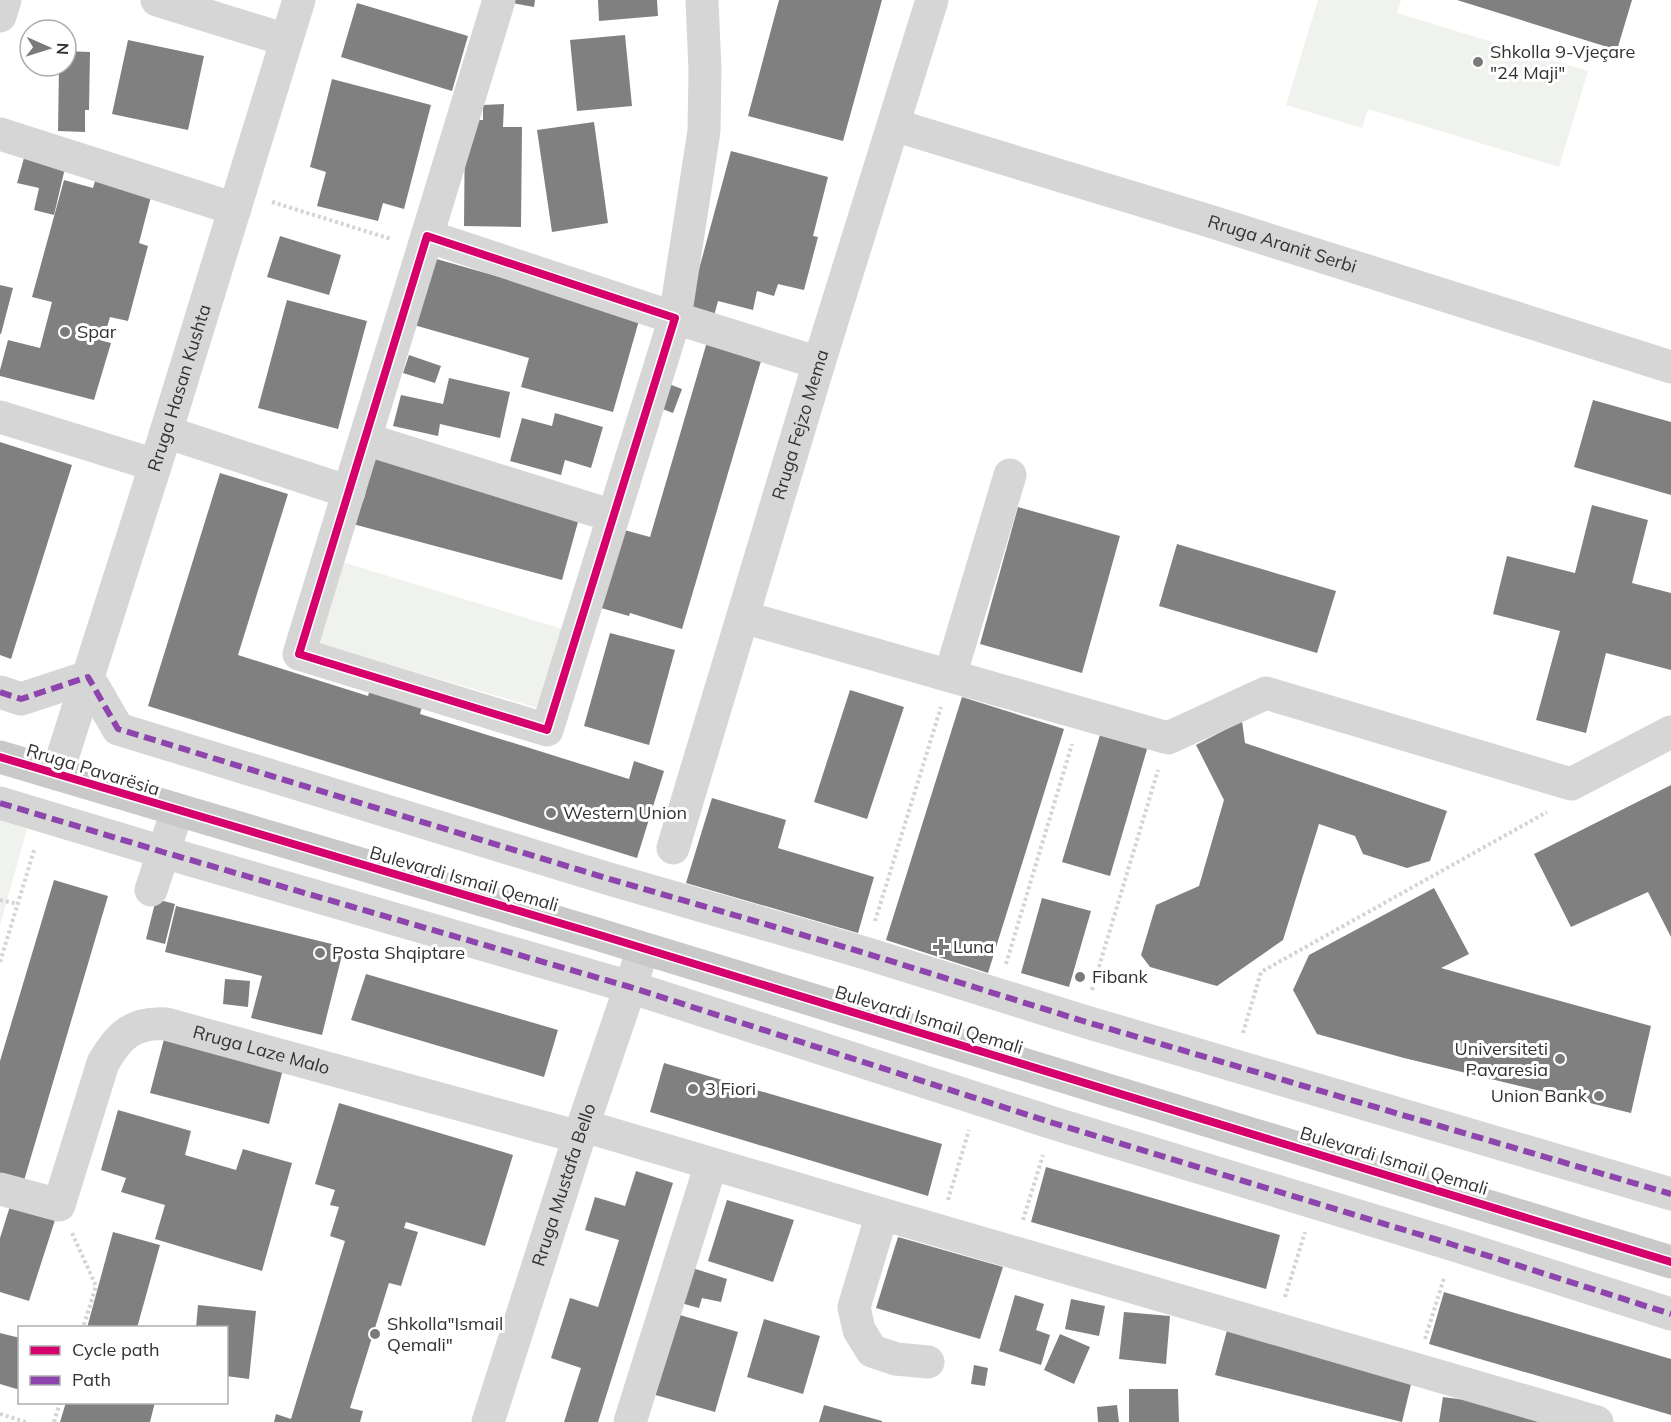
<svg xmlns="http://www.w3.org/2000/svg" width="1671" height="1422" font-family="Mulish,sans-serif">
<rect width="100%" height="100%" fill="#fff"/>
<path fill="#f0f3ed" d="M1318 0H1401L1397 13 1588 71 1559 167 1368 109 1362 128 1286 105Z
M342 562 566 630 541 709 317 643Z
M0 817 28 826 0 925Z"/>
<path fill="#808080" d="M512 0H535L534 7 512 3Z
M598 0H657L658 16 599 21Z
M779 0H882L843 141 748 116Z
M1457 0H1632L1617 50Z
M357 3 468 36 452 91 341 57Z
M625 35 632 106 577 111 570 40Z
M128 40 204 56 188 130 112 114Z
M66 51 90 52 89 110H85V132L58 131 59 66H66Z
M332 79 431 105 404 209 383 203 378 221 317 206 326 172 310 167Z
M504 104 503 127H522L521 227 464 226 465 120H483V105Z
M594 122 608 223 552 232 537 130Z
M731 151 828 177 813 236 818 237 804 290 778 284 774 296 757 291 753 310 718 301 714 316 688 310Z
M24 158 65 168 54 215 34 210 39 188 17 183Z
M97 174 153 189 139 243 148 246 128 321 110 317 103 341 111 343 94 400 0 376V370L8 340 40 348 52 302 32 297 64 180 93 188Z
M280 236 341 255 329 295 267 277Z
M433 258 640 317 613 412 521 387 529 358 414 325Z
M0 285 13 288 1 334H0Z
M287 300 367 321 338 429 258 408Z
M709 335 764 351 682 629 630 613 629 616 594 606 617 528 650 537Z
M409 355 441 366 435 383 403 373Z
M449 378 510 392 500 438 440 424 438 436 393 426 401 395 443 404Z
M661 381 682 389 673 413 652 405Z
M1593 400 1671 422V495L1574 467Z
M555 413 603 427 591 468 565 460 561 475 510 461 522 418 552 426Z
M0 442 72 465 11 659 0 655Z
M367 454 581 511 562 580 349 523Z
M220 473 288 494 238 655 368 696 372 683 424 699 420 714 629 779 634 761 664 771 637 858 148 706Z
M1592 505 1648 520 1632 583 1671 593V670L1606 653 1586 733 1536 720 1560 631 1493 614 1507 556 1575 573Z
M1018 507 1120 536 1082 673 980 644Z
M1177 544 1336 591 1317 653 1159 606Z
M610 633 675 650 649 745 584 726Z
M850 690 904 707 867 819 814 802Z
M962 697 1064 729 988 973 886 940Z
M1242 721 1245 743 1447 811 1430 861 1407 868 1363 854 1355 836 1319 824 1283 940 1217 986 1150 967 1141 955 1156 905 1199 886 1224 800 1196 745Z
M1103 725 1150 739 1110 876 1062 862Z
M1671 785V937L1648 892 1571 927 1534 854Z
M712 798 786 820 778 848 874 877 858 933 686 883Z
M54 880 108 896 23 1184 0 1177V1061Z
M1434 888 1469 954 1441 968 1651 1026 1631 1113 1404 1058 1317 1034 1293 990 1309 955Z
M1042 898 1091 911 1069 987 1021 973Z
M156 899 175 904 165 944 146 939Z
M176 906 344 947 322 1035 251 1018 262 976 165 952Z
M366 974 558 1030 544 1077 351 1020Z
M225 979 250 981 248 1007 223 1004Z
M164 1039 283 1069 269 1124 150 1093Z
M664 1063 942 1144 928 1196 650 1112Z
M339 1103 513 1155 485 1246 406 1222 404 1228 418 1232 401 1286 389 1283 350 1408 363 1411 360 1422H274L276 1414 291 1419 345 1241 330 1236 339 1207 330 1205 335 1190 315 1184Z
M118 1110 191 1131 185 1155 236 1170 243 1149 292 1163 262 1271 155 1239 165 1205 121 1192 126 1178 101 1170Z
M1046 1167 1280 1235 1266 1289 1031 1222Z
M636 1171 673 1183 598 1422H564L581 1368 551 1358 570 1298 598 1307 619 1240 585 1230 595 1197 625 1206Z
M727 1200 794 1220 773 1282 708 1261Z
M11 1203 56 1217 29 1301 0 1292V1238Z
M113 1232 160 1245 137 1328H87Z
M898 1237 1003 1267 980 1339 876 1308Z
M683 1265 727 1279 721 1302 702 1298 699 1308 677 1302 673 1313 738 1332 715 1412 645 1392Z
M1444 1292 1671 1359V1415L1429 1344Z
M1015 1295 1044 1304 1036 1330 1050 1335 1041 1365 999 1351Z
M1071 1299 1105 1306 1099 1336 1065 1329Z
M198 1305 256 1311 249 1379 226 1376V1328H196Z
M1124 1312 1170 1316 1166 1364 1119 1359Z
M764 1319 820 1336 803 1394 747 1377Z
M1229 1323 1414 1372 1402 1422 1215 1375Z
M0 1333 20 1338V1390L0 1384Z
M1060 1334 1090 1347 1074 1384 1044 1370Z
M974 1365 988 1368 985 1386 971 1384Z
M1129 1389H1178L1179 1422H1129Z
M1443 1397 1540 1410 1539 1422H1439Z
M66 1402H155L150 1422H60Z
M824 1405 882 1421V1422H819Z
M1117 1405 1119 1422H1098L1097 1407Z"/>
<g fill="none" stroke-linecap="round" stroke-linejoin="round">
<path stroke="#d4d4d4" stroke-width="4" stroke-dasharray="3 3" stroke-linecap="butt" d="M272 202 391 239
M0 900 18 904
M875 921 941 707
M0 962 35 847
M1006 964 1072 744
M1092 990 1158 770
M1243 1033 1261 972 1547 812
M948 1200 969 1130
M1023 1220 1043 1155
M72 1233 96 1286 83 1328
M1285 1297 1305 1232
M1425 1339 1444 1278
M0 1414 26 1422
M54 1422 60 1402"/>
<g stroke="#d6d6d6" stroke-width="33">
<path d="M157 0 286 40"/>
<path d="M702 0 705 70 704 131 675 318 819 363"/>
<path d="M0 16 5 0"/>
<path id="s1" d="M894 125 1206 220 1671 367"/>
<path d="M0 134 235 209"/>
<path d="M427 236 675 318 547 730 299 654Z"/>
<path d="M427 236 499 0"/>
<path d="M0 417 155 465"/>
<path d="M166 432 349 492"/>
<path d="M365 439 613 516"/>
<path d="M743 617 1168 738 1266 693 1571 784 1671 732"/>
<path d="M950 676 1010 475"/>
<path d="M0 692 21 699 88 677 118 729 606 878 865 953 1083 1021 1671 1194"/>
<path id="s2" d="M57 774 166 432 299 0"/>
<path d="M0 803 163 852 630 987 1053 1123 1454 1245 1671 1314"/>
<path id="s3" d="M673 848 819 363 932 0"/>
<path d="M151 890 177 811"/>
<path d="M584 1126 882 1214 1597 1422"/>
<path id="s4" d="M0 1189 59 1205 103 1063C119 1035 133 1022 166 1024L579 1137"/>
<path d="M882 1214 854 1307 859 1330 872 1351 896 1359 928 1362"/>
<path id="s5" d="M488 1422 579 1137 637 967"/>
<path d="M630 1422 711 1164"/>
</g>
<path stroke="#c9c9c9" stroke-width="33" d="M0 757 590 932 1671 1262"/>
<path stroke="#8e44ad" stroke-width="6" stroke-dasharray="12 6" stroke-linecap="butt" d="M0 692 21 699 88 677 118 729 606 878 865 953 1083 1021 1671 1194
M0 803 163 852 630 987 1053 1123 1454 1245 1671 1314"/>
<defs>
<path id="cycleway" d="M427 236 675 318 547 730 299 654Z
M0 757 590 932 1671 1262"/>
</defs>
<use href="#cycleway" stroke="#fff" stroke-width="11"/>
<use href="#cycleway" stroke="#d6006c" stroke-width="8"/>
</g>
<g fill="#7a7a7a" stroke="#fff" stroke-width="2">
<circle cx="1478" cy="62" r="6"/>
<circle cx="65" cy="332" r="6"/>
<circle cx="551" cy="813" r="6"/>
<path d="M938 938h6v6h6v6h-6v6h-6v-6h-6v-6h6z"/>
<circle cx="320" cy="953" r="6"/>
<circle cx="1080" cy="977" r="6"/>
<circle cx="1560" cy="1059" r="6"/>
<circle cx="693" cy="1089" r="6"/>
<circle cx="1599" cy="1096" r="6"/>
<circle cx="375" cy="1334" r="6"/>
</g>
<g text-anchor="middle" stroke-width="6" stroke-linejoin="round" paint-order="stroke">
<g font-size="18" fill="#323232" stroke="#fff" text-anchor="start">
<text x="1490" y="58">Shkolla 9-Vjeçare<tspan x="1490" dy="21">"24 Maji"</tspan></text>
<text x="77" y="338">Spar</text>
<text x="563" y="819">Western Union</text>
<text x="953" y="953">Luna</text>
<text x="332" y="959">Posta Shqiptare</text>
<text x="1092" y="983">Fibank</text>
<text x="1548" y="1055" text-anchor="end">Universiteti<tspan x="1548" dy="21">Pavaresia</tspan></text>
<text x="705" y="1095">3 Fiori</text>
<text x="1587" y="1102" text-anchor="end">Union Bank</text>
<text x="387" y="1330">Shkolla"Ismail<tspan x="387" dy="21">Qemali"</tspan></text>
</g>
<g font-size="18" fill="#323232" stroke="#fff">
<text dy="6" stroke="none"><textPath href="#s1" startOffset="406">Rruga Aranit Serbi</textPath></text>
<text dy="6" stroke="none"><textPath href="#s2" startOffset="405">Rruga Hasan Kushta</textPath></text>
<text dy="6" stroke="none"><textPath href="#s3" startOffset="442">Rruga Fejzo Mema</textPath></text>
<text transform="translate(93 770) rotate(17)" y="6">Rruga Pavarësia</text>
<text transform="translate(464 879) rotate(16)" y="6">Bulevardi Ismail Qemali</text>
<text transform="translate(929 1020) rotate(17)" y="6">Bulevardi Ismail Qemali</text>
<text dy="6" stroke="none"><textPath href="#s4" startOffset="388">Rruga Laze Malo</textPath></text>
<text transform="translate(1394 1161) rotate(17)" y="6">Bulevardi Ismail Qemali</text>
<text dy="6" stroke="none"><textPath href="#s5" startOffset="249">Rruga Mustafa Bello</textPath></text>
</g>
</g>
<rect x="18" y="1326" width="210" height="78" fill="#ffffff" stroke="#adadad" stroke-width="1.5"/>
<rect x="30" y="1346" width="30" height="9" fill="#d6006c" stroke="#adadad" stroke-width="1.5"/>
<text x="72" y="1356" font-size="18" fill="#323232">Cycle path</text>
<rect x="30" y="1376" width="30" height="9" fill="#8e44ad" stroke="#adadad" stroke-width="1.5"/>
<text x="72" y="1386" font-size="18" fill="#323232">Path</text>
<g transform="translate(48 48) rotate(93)"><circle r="28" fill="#ffffff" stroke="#adadad" stroke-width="1.5"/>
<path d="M0-4.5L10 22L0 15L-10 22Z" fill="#7a7a7a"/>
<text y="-9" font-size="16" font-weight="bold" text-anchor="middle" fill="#323232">N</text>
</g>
</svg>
